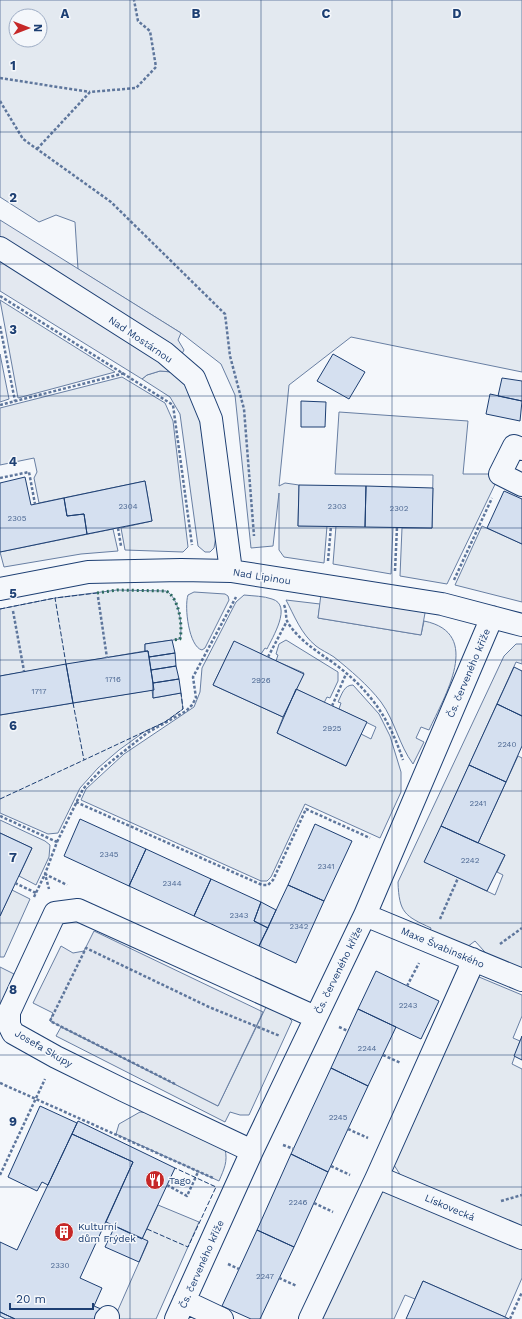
<svg xmlns="http://www.w3.org/2000/svg" width="522" height="1319" font-family="'Work Sans',sans-serif">
<rect width="100%" height="100%" fill="#f4f7fb"/>
<path fill="#e3e9f0" stroke="#687fa3" fill-rule="evenodd" d="M0 0H522V372L351 337 289 385 279 486 285 483 299 485 298 526H327L324 563 284 557 279 550V493L273 546 251 548 235 395 221 364 181 333 78 269 75 222 56 215 39 222 0 197ZM16 16H40V40H16Z
M0 300 115 372 18 398Z
M0 354 9 399 0 402Z
M160 371 172 372 185 381 198 408 217 530 214 548 210 552H205L198 546 180 414 170 397 142 379 147 375Z
M122 377 165 403 173 421 188 547 183 552 125 550 121 528 152 521 145 481 39 503 34 478 37 472 34 458 0 465V408Z
M339 412 468 421 463 474H500L447 584 400 576 402 528H432L433 475 335 474Z
M336 526 393 527 391 574 333 564Z
M482 526 522 544V602L455 585Z
M113 529 118 551 81 554 4 567 0 552Z
M117 590 166 591C179 597 183 626 180 639L145 644V651L0 676V609L55 598Z
M194 592 225 594 228 596 229 600 205 648 202 650C189 647 184 607 188 595Z
M244 595C253 596 264 596 272 599 293 605 272 638 267 649L265 648 261 654 234 642 213 685 283 717 277 733 346 766 361 734 371 739 376 727 339 709 341 703 338 702C342 694 344 685 353 685L379 714 390 736 401 772V792L380 838 305 804 271 877 267 881H261L81 800 86 789 124 754 194 707 200 692 202 668 236 602Z
M286 600 320 604 318 618 421 635 424 621C484 633 444 697 429 730L421 727 416 738 424 742 413 764C399 745 395 721 381 702 368 685 350 670 334 657 328 653 321 650 316 646 301 634 294 615 286 600Z
M286 640 338 672V681L330 698 327 697 324 703 296 689 304 673 276 661 278 655 276 654 279 644Z
M516 644H522V664L516 662 425 862 495 895 503 875 497 872 505 855 478 843 518 756 522 758V973L492 960 475 941 467 947 429 934 431 928C405 916 399 913 398 882L504 656Z
M152 690 153 698 181 693 183 709 165 722 144 732 119 750 98 768 80 788 58 833 48 834 0 813V715Z
M0 820 45 841 50 845 49 857 36 885 19 876 32 848 0 833Z
M12 890 30 899 4 957H0V916Z
M0 967 14 974 0 1006Z
M479 977 522 995V1016L513 1038 520 1041 512 1064 522 1069V1232L401 1176 394 1165 475 981Z
M266 1007 283 1012 292 1021 249 1115H240L230 1112 225 1122 56 1036 61 1027 218 1106Z
M140 1112 151 1113 225 1149C228 1162 224 1169 219 1181L116 1134 119 1124Z
M384 1191 522 1247V1278L505 1317 423 1281 415 1299 405 1295 394 1319H318L379 1195Z
M158 1205 199 1222 156 1319H114L148 1242 142 1239Z"/>
<path fill="#e3e8f0" stroke="#687fa3" d="M0 220 181 333 178 340 184 350 172 372 160 371 147 375 142 379 0 291Z
M322 586 427 602 421 635 318 618Z
M94 931 263 1012 218 1106 50 1021 53 1013 33 1003 61 946 73 953 84 951Z"/>
<path fill="#d5e0f0" stroke="#1d3f73" d="M333 354 365 372 349 399 317 381Z
M502 378 522 381V401L498 396Z
M490 394 522 401 520 421 486 414Z
M301 401 326 402 325 427H301Z
M25 477 31 505 64 498 67 516 84 514 87 534 0 552V483Z
M145 481 152 521 87 534 84 514 67 516 64 498Z
M299 485 366 486 365 527 298 526Z
M366 486 433 488 432 528 365 527Z
M504 491 522 499V544L487 528Z
M172 640 175 653 149 657 148 651H145V644Z
M234 641 304 674 283 717 213 685Z
M148 651 154 690 73 703 66 664Z
M175 653 176 666 151 670 149 657Z
M66 664 73 703 0 715V676Z
M176 666 179 679 153 683 151 670Z
M514 667 522 671V716L497 704Z
M179 679 181 693 153 698V683Z
M296 689 367 722 346 766 277 733Z
M497 704 522 716V746L506 782 469 765Z
M469 765 506 782 478 843 441 826Z
M80 819 146 849 129 886 64 856Z
M315 824 352 841 324 901 288 885Z
M441 826 505 855 487 891 424 862Z
M0 833 32 848 0 916Z
M146 849 211 879 194 916 129 886Z
M211 879 261 902 254 921 268 928 259 946 194 916Z
M288 885 324 901 296 963 259 946Z
M261 902 276 910 268 928 254 921Z
M376 971 439 1001 421 1039 358 1009Z
M358 1009 396 1027 368 1086 331 1068Z
M522 1036V1060L514 1056Z
M331 1068 368 1086 328 1172 291 1154Z
M40 1106 77 1123 48 1185 42 1182 37 1191 8 1177Z
M78 1121 175 1168 142 1239 106 1222 133 1162 72 1134Z
M72 1134 133 1162 80 1278 102 1288 94 1306 101 1309 97 1319H15L0 1312V1242L17 1250Z
M291 1154 328 1172 294 1247 257 1230Z
M115 1226 148 1241 139 1262 105 1247Z
M257 1230 294 1247 260 1319H251L222 1306Z
M423 1281 505 1317 509 1319H406Z
M0 1312 15 1319H6L0 1316Z"/>
<g fill="none" stroke-linecap="round" stroke-linejoin="round">
<defs>
<path id="minor" d="M0 248 165 353 194 378 211 419 231 571
M522 449 514 446 500 474 522 485
M0 589 88 572 181 570 231 571 442 604 522 625
M365 915 522 980
M252 1151 123 1090 56 1057 13 1033 9 1025V1012L55 913 78 910 315 1017
M377 1177 522 1238
M184 1301 222 1319
M106 1319 108 1317
M176 1319 252 1151 365 915 492 617
M310 1319 377 1177 469 971 472 959"/>
</defs>
<use href="#minor" stroke="#1d3f73" stroke-width="24"/>
<path stroke="#5e769c" stroke-width="2.5" stroke-dasharray="3 2" stroke-linecap="butt" d="M0 78 90 92
M0 101 23 139 111 202 225 314 230 356 244 409 254 536
M37 149 90 92 136 88 156 67 150 31 138 21 134 0
M0 296 173 405 192 545
M0 326 15 401
M0 405 125 373
M0 478 29 472 35 504
M118 528 121 546
M328 561 331 526
M395 571 397 527
M454 580 492 498
M98 597 107 658
M284 605C287 611 285 618 288 623 302 644 321 653 340 668 373 694 390 721 403 760
M13 611 24 671
M268 657 287 621
M332 706 346 674
M76 802 262 885H268L273 880 306 809 370 838
M0 816 57 842 45 874 49 889
M57 842 83 789 103 768 147 733 186 711 192 705 196 698 193 677 236 597
M15 883 36 893
M34 897 45 874 67 885
M440 919 458 878
M500 944 522 928
M407 986 419 963
M339 1027 348 1031
M383 1055 401 1063
M0 1083 213 1178
M175 1084 50 1021 86 948 209 1007 280 1036
M348 1129 368 1138
M283 1145 294 1149
M331 1166 350 1175
M0 1175 45 1079
M167 1185 187 1196 198 1172
M501 1201 522 1195
M314 1203 333 1212
M228 1264 239 1269
M279 1278 297 1286
M510 1319 522 1292"/>
<use href="#minor" stroke="#f4f7fb" stroke-width="22"/>
<path stroke="#2c6c60" stroke-width="3" stroke-dasharray="2 3" stroke-linecap="butt" d="M97 593 117 590 166 591C179 597 183 626 180 639L172 640"/>
<path stroke="#1d3f73" stroke-width="1" stroke-dasharray="5 2" stroke-linecap="butt" d="M0 609 55 598
M66 664 55 598 97 593
M73 703 84 760 165 722 183 709 181 693
M0 799 84 760
M147 1229 188 1247 216 1187 175 1168"/>
</g>
<path fill="none" stroke="#1d3f73" stroke-width="1" stroke-opacity="0.55" d="M130 0V1319M261 0V1319M392 0V1319M0 132H522M0 264H522M0 396H522M0 528H522M0 660H522M0 791H522M0 923H522M0 1055H522M0 1187H522"/>
<defs>
<symbol id="restaurant-disc" viewBox="-11 -11 22 22"><circle r="9.5" fill="#c62828" stroke="#f4f7fb"/><path d="M-5-6h1v4h1v-4h1v4h1v-4h1v5L-1.5 .5V6h-2V.5L-5-1ZM5-6V6H3V1.5H1.5Q1.5-4 5-6Z" fill="#fff"/></symbol>
<symbol id="building-disc" viewBox="-11 -11 22 22"><circle r="9.5" fill="#c62828" stroke="#f4f7fb"/><path d="M-4-6H4V6H1V3H-1V6H-4ZM-2.5-4.3h1.7v1.8h-1.7ZM.8-4.3h1.7v1.8H.8ZM-2.5-1h1.7V.8h-1.7ZM.8-1h1.7V.8H.8Z" fill="#fff"/></symbol>
</defs>
<g fill-rule="evenodd">
<use href="#restaurant-disc" x="144" y="1169" width="22" height="22"/>
<use href="#building-disc" x="53" y="1221" width="22" height="22"/>
</g>
<g text-anchor="middle" stroke-width="3" stroke-linejoin="round" paint-order="stroke">
<g font-size="8" fill="#4b6792">
<text x="128" y="509">2304</text>
<text x="337" y="509">2303</text>
<text x="399" y="511">2302</text>
<text x="17" y="521">2305</text>
<text x="113" y="682">1716</text>
<text x="261" y="683">2926</text>
<text x="39" y="694">1717</text>
<text x="332" y="731">2925</text>
<text x="507" y="747">2240</text>
<text x="478" y="806">2241</text>
<text x="109" y="857">2345</text>
<text x="470" y="863">2242</text>
<text x="326" y="869">2341</text>
<text x="172" y="886">2344</text>
<text x="239" y="918">2343</text>
<text x="299" y="929">2342</text>
<text x="408" y="1008">2243</text>
<text x="367" y="1051">2244</text>
<text x="338" y="1120">2245</text>
<text x="298" y="1205">2246</text>
<text x="60" y="1268">2330</text>
<text x="265" y="1279">2247</text>
</g>
<g font-size="10" fill="#1d3f73" stroke="#f4f7fb">
<text transform="translate(141 339) rotate(34)" y="4">Nad Mostárnou</text>
<text transform="translate(262 576) rotate(9)" y="4">Nad Lipinou</text>
<text transform="translate(468 673) rotate(-67)" y="4">Čs. červeného kříže</text>
<text transform="translate(443 947) rotate(23)" y="4">Maxe Švabinského</text>
<text transform="translate(338 970) rotate(-64)" y="4">Čs. červeného kříže</text>
<text transform="translate(44 1048) rotate(30)" y="4">Josefa Skupy</text>
<text transform="translate(450 1207) rotate(23)" y="4">Lískovecká</text>
<text transform="translate(201 1264) rotate(-66)" y="4">Čs. červeného kříže</text>
</g>
<g font-size="10" fill="#1d3f73" stroke="#f4f7fb" text-anchor="start">
<text x="169" y="1184">Tago</text>
<text x="78" y="1230">Kulturní<tspan x="78" dy="12">dům Frýdek</tspan></text>
</g>
</g>
<g font-size="13" text-anchor="middle" font-weight="bold" fill="#1d3f73" stroke="#f4f7fb" stroke-width="3" stroke-linejoin="round" paint-order="stroke">
<text x="65" y="18">A</text>
<text x="196" y="18">B</text>
<text x="326" y="18">C</text>
<text x="457" y="18">D</text>
<text x="13" y="70">1</text>
<text x="13" y="202">2</text>
<text x="13" y="334">3</text>
<text x="13" y="466">4</text>
<text x="13" y="598">5</text>
<text x="13" y="730">6</text>
<text x="13" y="862">7</text>
<text x="13" y="994">8</text>
<text x="13" y="1126">9</text>
</g>
<g transform="translate(28 28) rotate(90)"><circle r="19" fill="#f4f7fb" stroke="#9eadc5"/>
<path d="M0-3L7 15L0 10L-7 15Z" fill="#c62828"/>
<text y="-6" font-size="11" font-weight="bold" text-anchor="middle" fill="#1d3f73">N</text>
</g>
<path d="M10 1303v6h83v-6" fill="none" stroke="#1d3f73" stroke-width="2"/>
<text x="16" y="1303" font-size="12" fill="#1d3f73" stroke="#f4f7fb" stroke-width="3" paint-order="stroke">20 m</text>
</svg>
